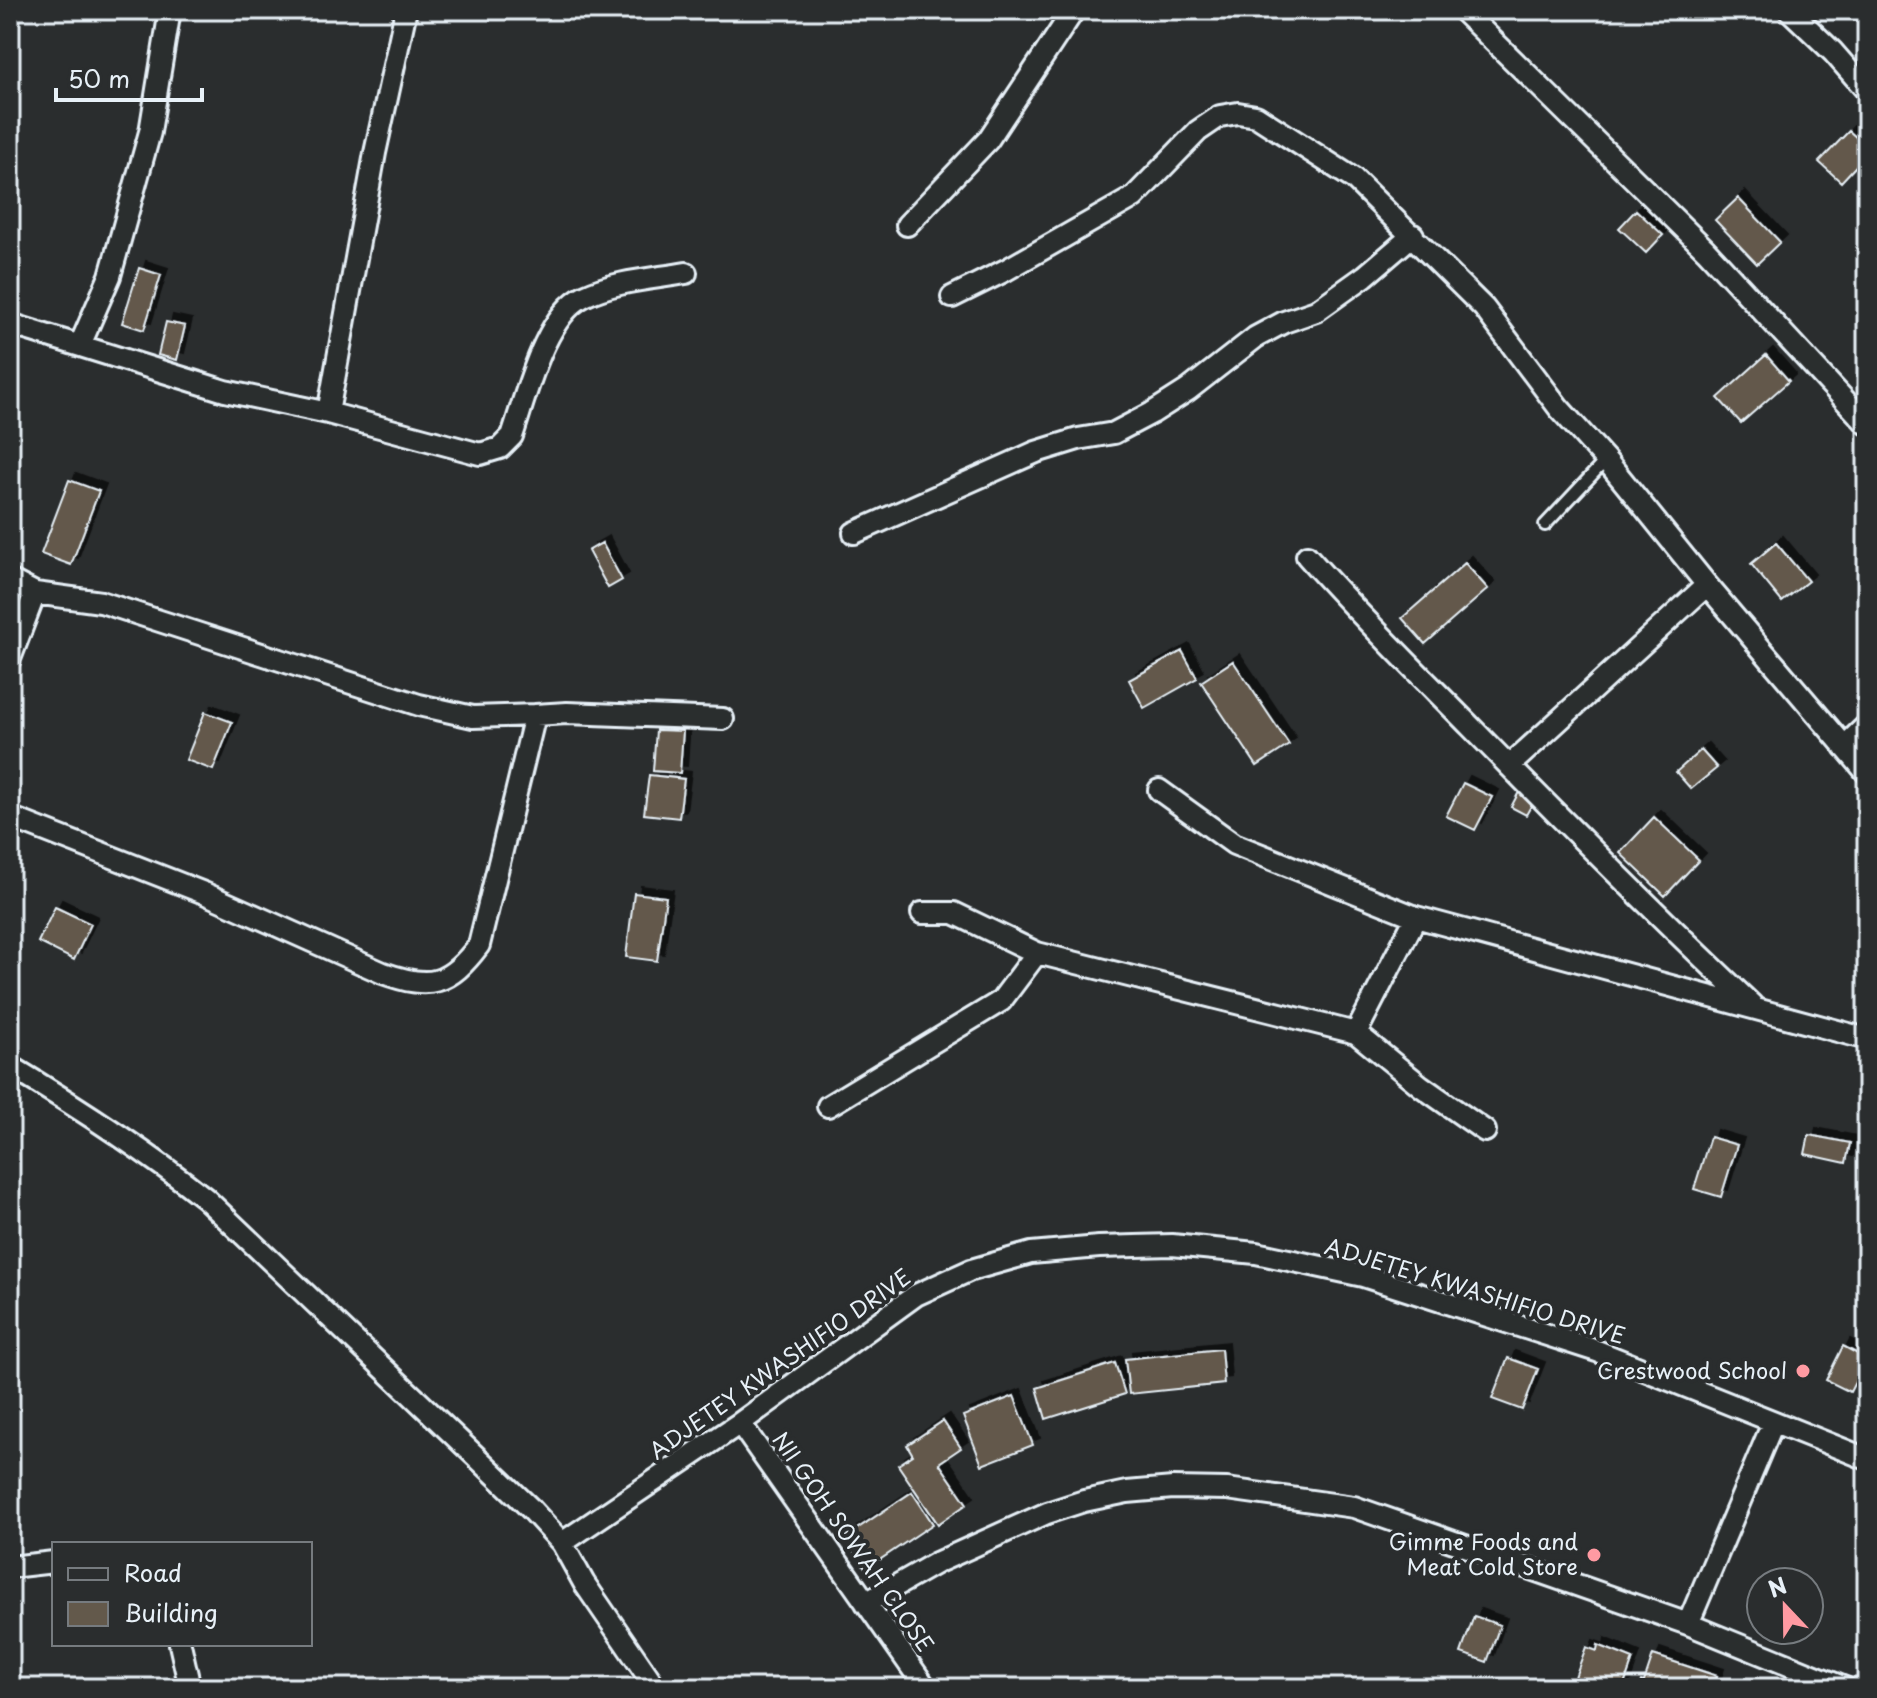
<svg xmlns="http://www.w3.org/2000/svg" width="1877" height="1698" font-family="'Playpen Sans',sans-serif">
<defs>
<filter id="shadow"><feDropShadow dx="7" dy="-7" stdDeviation="0" flood-color="#0009"/></filter>
</defs>
<rect width="100%" height="100%" fill="#2a2d2e"/>
<filter id="ink" filterUnits="userSpaceOnUse"><feTurbulence type="fractalNoise" baseFrequency=".0125" numOctaves="2"/><feDisplacementMap in="SourceGraphic" scale="16" xChannelSelector="R" yChannelSelector="G"/><feConvolveMatrix kernelMatrix="1 2 1 2 8 2 1 2 1" color-interpolation-filters="sRGB"/></filter>
<g filter="url(#ink)">
<path fill="#63594b" stroke="#e8f1f8" stroke-width="2" filter="url(#shadow)" d="M1849 131 1867 147V154L1841 182 1819 162Z
M1738 198 1780 242 1757 264 1715 220Z
M1636 210 1663 235 1646 253 1619 228Z
M139 268 161 275 144 330 122 323Z
M166 322 185 326 177 360 158 355Z
M1766 355 1789 381 1741 423 1718 398Z
M69 480 99 491 71 565 41 554Z
M602 543 622 580 608 588 588 551Z
M1776 543 1808 581 1782 602 1751 564Z
M1465 563 1488 589 1425 644 1402 618Z
M1182 651 1197 678 1144 708 1129 680Z
M1233 661 1289 745 1257 766 1201 682Z
M205 712 232 722 213 770 186 760Z
M656 730 683 731 680 773 653 771Z
M1701 750 1717 768 1691 789 1676 772Z
M649 775 684 779 679 818 644 814Z
M1463 783 1492 797 1475 830 1446 816Z
M1520 790 1535 799 1526 815 1511 807Z
M1654 817 1699 860 1665 896 1620 853Z
M634 893 666 897 657 961 626 957Z
M55 907 91 924 74 960 38 942Z
M1809 1135 1850 1143 1846 1163 1805 1154Z
M1710 1137 1737 1145 1721 1197 1694 1189Z
M1843 1346 1867 1359 1850 1392 1826 1380Z
M1221 1349 1224 1384 1129 1394 1125 1359Z
M1508 1358 1538 1369 1522 1410 1492 1399Z
M1115 1363 1125 1394 1046 1419 1037 1388Z
M1014 1396 1033 1445 982 1465 963 1416Z
M943 1421 961 1448 939 1463 967 1504 938 1524 898 1465 913 1455 907 1445Z
M912 1492 933 1524 866 1569 845 1537Z
M1474 1616 1500 1625 1487 1662 1461 1653Z
M1598 1645 1633 1659 1623 1688H1571L1586 1647 1597 1651Z
M1653 1655 1717 1676 1713 1688H1639L1641 1681 1644 1682Z"/>
<g fill="none" stroke-linecap="round" stroke-linejoin="round">
<defs>
<path id="service" d="M1545 525 1606 460"/>
<path id="minor" d="M1462 10 1706 250 1867 424
M1789 10 1833 52 1867 91
M907 225 988 140 1074 10
M952 297 1006 270 1134 197 1198 131 1220 116 1238 113 1256 116 1354 179 1484 308 1559 408 1606 460 1707 585 1867 773
M10 324 225 391 328 413 480 454 500 448 512 436C526 396 544 316 584 296 615 281 652 279 686 273
M80 345 110 276 150 132 170 10
M328 413 375 153 406 10
M854 533 1036 452 1078 439 1114 433 1152 413 1188 390 1256 337 1284 322 1316 311 1365 276 1413 235
M1307 556C1359 615 1416 671 1471 727 1563 821 1656 914 1752 1005
M10 580 35 593 101 602 419 705 473 717 535 715
M10 659 35 593
M1844 747 1867 725
M1509 766 1707 585
M1159 790 1234 844 1416 917 1867 1039
M10 817 204 893 383 973C430 990 449 985 479 945L535 715 567 713 723 719
M922 913H954L1037 953 1356 1033 1416 917
M1356 1033 1421 1086 1485 1131
M10 1066C78 1107 143 1149 205 1198L531 1509 562 1543 584 1583 656 1688
M828 1106 1001 1001 1037 953
M740 1423 926 1688
M562 1543 740 1423 916 1295 971 1270 1031 1253 1099 1247 1172 1245 1256 1253 1363 1276 1597 1351 1867 1459
M10 1567 54 1562
M866 1603 936 1563 1047 1513 1084 1501 1127 1492 1173 1488 1227 1489 1354 1507 1688 1624 1845 1688
M1688 1624 1773 1423
M180 1644 190 1688"/>
</defs>
<use href="#service" stroke="#e8f1f8" stroke-width="16"/>
<use href="#minor" stroke="#e8f1f8" stroke-width="26"/>
<use href="#service" stroke="#2a2d2e" stroke-width="10"/>
<use href="#minor" stroke="#2a2d2e" stroke-width="20"/>
</g>
</g>
<g fill="#ff9aa2" stroke="#2a2d2e" stroke-width="3">
<circle cx="1803" cy="1371" r="8"/>
<circle cx="1594" cy="1555" r="8"/>
</g>
<g text-anchor="middle" stroke-width="8" stroke-linejoin="round" paint-order="stroke">
<g font-size="22" fill="#e8f1f8" stroke="#2a2d2e">
<text transform="translate(1475 1291) rotate(17)" y="8">ADJETEY KWASHIFIO DRIVE</text>
<text transform="translate(780 1364) rotate(-35)" y="8">ADJETEY KWASHIFIO DRIVE</text>
<text transform="translate(853 1542) rotate(55)" y="8">NII GOH SOWAH CLOSE</text>
</g>
<g font-size="22" fill="#e8f1f8" stroke="#2a2d2e" text-anchor="end">
<text x="1787" y="1379">Crestwood School</text>
<text x="1578" y="1550">Gimme Foods and<tspan x="1578" dy="25">Meat Cold Store</tspan></text>
</g>
</g>
<rect width="1877" height="1698" fill="none" stroke="#2a2d2e" stroke-width="40"/>
<rect x="20" y="20" width="1837" height="1658" fill="none" stroke="#e8f1f8" stroke-width="3" filter="url(#ink)"/>
<rect x="52" y="1542" width="260" height="104" fill="#2a2d2e" stroke="#767b7f" stroke-width="2"/>
<rect x="68" y="1568" width="40" height="12" fill="#2a2d2e" stroke="#767b7f" stroke-width="2"/>
<text x="124" y="1582" font-size="24" fill="#e8f1f8">Road</text>
<rect x="68" y="1602" width="40" height="24" fill="#63594b" stroke="#767b7f" stroke-width="2"/>
<text x="124" y="1622" font-size="24" fill="#e8f1f8">Building</text>
<g transform="translate(1785 1606) rotate(338)"><circle r="38" fill="#2a2d2e" stroke="#767b7f" stroke-width="2"/>
<path d="M0-6L14 30L0 20L-14 30Z" fill="#ff9aa2"/>
<text y="-12" font-size="22" font-weight="bold" text-anchor="middle" fill="#e8f1f8">N</text>
</g>
<path d="M56 88v12h146v-12" fill="none" stroke="#e8f1f8" stroke-width="4"/>
<text x="68" y="88" font-size="24" fill="#e8f1f8" stroke="#2a2d2e" stroke-width="6" paint-order="stroke">50 m</text>
</svg>
